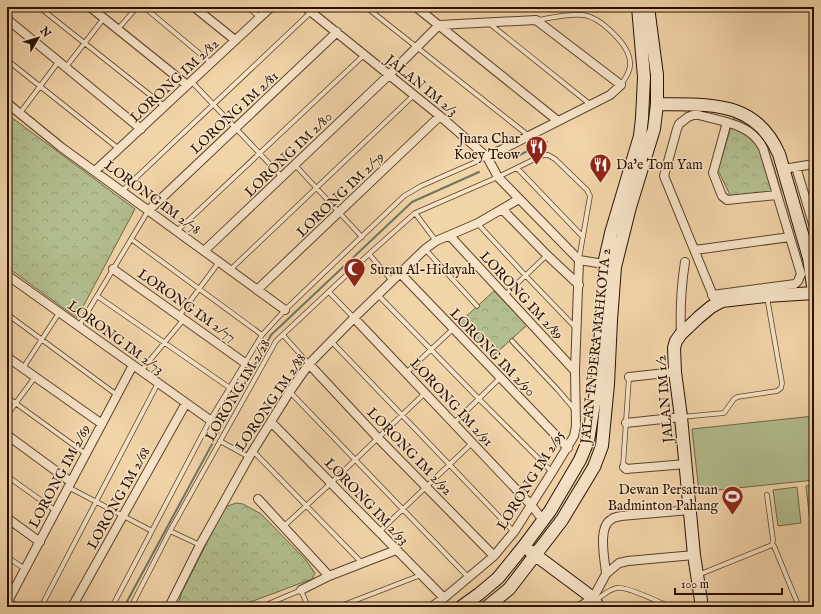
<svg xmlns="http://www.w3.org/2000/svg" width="821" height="614" font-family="'IM FELL English',serif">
<defs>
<pattern id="park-crowns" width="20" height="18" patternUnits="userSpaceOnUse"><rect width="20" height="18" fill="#b3be8e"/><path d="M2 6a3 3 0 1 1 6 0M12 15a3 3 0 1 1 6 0" fill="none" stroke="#9aa279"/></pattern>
</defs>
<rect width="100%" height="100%" fill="#f2d4a9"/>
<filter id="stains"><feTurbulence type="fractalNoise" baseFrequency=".005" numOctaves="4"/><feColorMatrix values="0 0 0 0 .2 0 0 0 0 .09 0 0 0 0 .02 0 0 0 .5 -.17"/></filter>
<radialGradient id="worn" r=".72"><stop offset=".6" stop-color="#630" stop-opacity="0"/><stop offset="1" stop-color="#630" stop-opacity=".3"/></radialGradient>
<path fill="#b3be8e" stroke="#6e6847" d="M814 416V480L699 492 692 429Z
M814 485V522H810L806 486Z
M797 487 801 523 778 526 773 490Z"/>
<path fill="url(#park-crowns)" stroke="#6e6847" d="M7 114 135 209 77 318 7 267Z
M734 117C742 122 752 125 758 132 769 144 776 176 781 191L731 197 718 170Z
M494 291 527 325 492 357 460 322Z
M236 503 243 504 261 514 305 559 315 573 312 579 237 607H177L182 592 225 507Z"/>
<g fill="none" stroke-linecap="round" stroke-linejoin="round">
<path stroke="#6e7662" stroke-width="2" d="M513 158 547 142
M124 607 271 335 412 202 479 172"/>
<defs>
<path id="lane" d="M39 7 164 106
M144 7 211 63
M247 7 260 17
M366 7 529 136
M537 20C552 18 568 13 583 15 600 17 630 45 630 63 631 71 625 78 621 85
M490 24 591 105
M118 29 137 7
M7 60 119 149
M66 67 104 18
M191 81 282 177
M20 113 59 61
M295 165 362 237
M517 168 583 237
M122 191 311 12
M415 213 436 241
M478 224 525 275 576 328
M177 231 364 55
M131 239 262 335
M425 249 477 306
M369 254 392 281
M230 270 414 95
M329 292 354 318
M378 295 479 399 552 472
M97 296 230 388
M504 296 547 255
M7 314 117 395
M179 316 219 262
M79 326 148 211
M283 335 309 364
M331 341 514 532
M512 341 558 390 575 410
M23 368 59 313
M141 371 184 319
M406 373 453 329
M290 392 468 577
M7 397 86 454
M7 415 35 377
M681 417 724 413 734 399 737 397 777 391 781 388 782 383 767 297
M454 423 500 378
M220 441 249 457
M253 451 363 564
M624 467 623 466 629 377
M7 476 56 511
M68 487 152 531
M767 495 773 540 772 545 774 546 799 607
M283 527 331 483 425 393
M170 531 200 545
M379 532 472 443
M7 557 25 569
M698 575 772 545
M9 600 18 607
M595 601C602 596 609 589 617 588 627 586 659 602 670 607
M41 607 158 383
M112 607 210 420 262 335 285 310 404 196 421 186 487 157
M140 607 135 605 134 601 170 531 276 341 369 254 415 213 498 177 543 155H548L555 159 587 190 590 196 579 259
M261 607 301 590 308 607
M338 607 421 575"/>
<path id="street" d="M90 7 187 85
M194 7 235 40
M305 7 440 116 487 157 498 177 579 260 604 264
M416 7 558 121
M7 19 141 129
M439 25 536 20 621 85 610 95 487 157
M7 103 61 147 285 310
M727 122 713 173 722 196 727 200 777 195
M796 167 814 227
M783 169 814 164
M95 171 271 7
M502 209 547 255 579 285
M149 210 337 32
M450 236 575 371
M695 250 790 237
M204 251 389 75 439 25
M113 269 245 363
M400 273 568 448
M7 275 210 420
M257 290 440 116
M712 295 795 284 798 281 801 274 763 148C751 124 724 122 699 115H693L688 117 679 124 677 129 664 176 716 303
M354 318 531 505 543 520
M681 334C680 310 681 287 685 262
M7 357 102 424
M309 364 378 438 494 556
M629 377 675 372
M271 422 444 598
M626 423 681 417
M7 435 71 482
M624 467 626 469 686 464
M258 499 329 576
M7 518 40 542
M606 574C605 560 597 526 612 519 614 517 618 517 621 516L690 510
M301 590 329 576 396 550
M7 603 133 365
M72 607 186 403
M169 607 200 545 249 457 290 391 309 364 354 318 425 249 436 241 478 223 519 199
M431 607 444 598 494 556 503 545 514 532 552 472 574 436 576 426 575 371 579 260
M579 607 593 598 606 574 619 563 628 561 694 555"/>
<path id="secondary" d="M657 104C708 105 755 99 779 154L809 258 814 293
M530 551 593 598 598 607
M461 607 479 594 498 578 524 546 550 511 580 460 588 441 597 385 604 289V264L611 233 640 136 642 118 644 77 638 7
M487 607 509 589 562 520 594 467 602 446 608 384 611 320 615 267 630 207 654 129 657 104V75L648 7
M702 607 694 555 681 417 675 372 674 348 676 341 681 334 699 317 711 307 722 301 766 296 814 293"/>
</defs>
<use href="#lane" stroke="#5b422a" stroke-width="5.5"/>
<use href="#street" stroke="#5b422a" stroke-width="10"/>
<use href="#secondary" stroke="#291100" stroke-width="14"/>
<use href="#lane" stroke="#f7e3c7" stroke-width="4"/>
<use href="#street" stroke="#f7e3c7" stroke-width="8"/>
<use href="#secondary" stroke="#f7e3c7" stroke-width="12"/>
</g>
<defs>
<symbol id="restaurant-pin" viewBox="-11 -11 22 30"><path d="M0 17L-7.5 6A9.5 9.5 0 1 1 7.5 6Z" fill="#8f2418" stroke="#f7e3c7"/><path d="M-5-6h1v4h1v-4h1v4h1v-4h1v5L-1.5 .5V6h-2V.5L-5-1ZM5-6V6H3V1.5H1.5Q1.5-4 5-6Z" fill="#fff"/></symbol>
<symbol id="mosque-pin" viewBox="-11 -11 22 30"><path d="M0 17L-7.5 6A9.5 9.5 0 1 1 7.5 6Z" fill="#8f2418" stroke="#f7e3c7"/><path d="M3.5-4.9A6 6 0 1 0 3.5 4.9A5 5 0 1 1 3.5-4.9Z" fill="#fff"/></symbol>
<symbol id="stadium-pin" viewBox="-11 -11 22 30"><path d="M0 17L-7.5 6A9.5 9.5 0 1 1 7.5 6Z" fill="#8f2418" stroke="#f7e3c7"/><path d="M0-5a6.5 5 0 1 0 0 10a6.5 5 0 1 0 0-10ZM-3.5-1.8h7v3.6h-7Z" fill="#fff"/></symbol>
</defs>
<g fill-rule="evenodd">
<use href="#restaurant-pin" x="524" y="134" width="25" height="34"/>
<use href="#restaurant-pin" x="588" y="152" width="25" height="34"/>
<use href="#mosque-pin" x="342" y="256" width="25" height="34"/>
<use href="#stadium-pin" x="720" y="484" width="25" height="34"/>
</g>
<g text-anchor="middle" stroke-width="3" stroke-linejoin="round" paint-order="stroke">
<g font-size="14" fill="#291100" stroke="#f7e3c7">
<text transform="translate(174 80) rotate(-43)" y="5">LORONG IM 2/82</text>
<text transform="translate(422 85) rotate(39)" y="5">JALAN IM 2/3</text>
<text transform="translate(234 112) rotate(-43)" y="5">LORONG IM 2/81</text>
<text transform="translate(288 154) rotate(-44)" y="5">LORONG IM 2/80</text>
<text transform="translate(340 194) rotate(-44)" y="5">LORONG IM 2/79</text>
<text transform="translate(153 197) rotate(36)" y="5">LORONG IM 2/78</text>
<text transform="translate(522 295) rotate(47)" y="5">LORONG IM 2/89</text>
<text transform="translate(187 305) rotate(35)" y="5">LORONG IM 2/77</text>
<text transform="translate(116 337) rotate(36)" y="5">LORONG IM 2/73</text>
<text transform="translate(595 346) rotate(-84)" y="5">JALAN INDERA MAHKOTA 2</text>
<text transform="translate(493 352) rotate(46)" y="5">LORONG IM 2/90</text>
<text transform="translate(237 390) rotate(-60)" y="5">LORONG IM 2/28</text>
<text transform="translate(664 399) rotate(-95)" y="5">JALAN IM 1/2</text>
<text transform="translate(270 402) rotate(-56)" y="5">LORONG IM 2/88</text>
<text transform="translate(452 402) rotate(47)" y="5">LORONG IM 2/91</text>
<text transform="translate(410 451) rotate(46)" y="5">LORONG IM 2/92</text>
<text transform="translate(59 476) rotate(-62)" y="5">LORONG IM 2/69</text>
<text transform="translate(530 480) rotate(-58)" y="5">LORONG IM 2/95</text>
<text transform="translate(118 498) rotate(-61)" y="5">LORONG IM 2/68</text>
<text transform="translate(367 501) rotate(46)" y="5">LORONG IM 2/93</text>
</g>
<g font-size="14" fill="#291100" stroke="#f7e3c7" text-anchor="end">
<text x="520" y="143">Juara Char<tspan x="520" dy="16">Koey Teow</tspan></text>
<text x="616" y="169" text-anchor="start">Da'e Tom Yam</text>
<text x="370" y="274" text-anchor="start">Surau Al-Hidayah</text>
<text x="718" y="494">Dewan Persatuan<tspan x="718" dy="16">Badminton Pahang</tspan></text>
</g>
</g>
<rect width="821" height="614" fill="none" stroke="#f2d4a9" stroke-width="24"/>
<rect x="8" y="8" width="805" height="598" fill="none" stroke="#291100" stroke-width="2"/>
<rect x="12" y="12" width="797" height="590" fill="none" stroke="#291100"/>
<g transform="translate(38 38) rotate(52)" stroke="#f7e3c7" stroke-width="3" paint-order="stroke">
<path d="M0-3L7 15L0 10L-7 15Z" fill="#291100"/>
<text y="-6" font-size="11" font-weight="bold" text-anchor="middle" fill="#291100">N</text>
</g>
<path d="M675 588v6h107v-6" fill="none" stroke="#291100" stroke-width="2"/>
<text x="681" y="588" font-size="12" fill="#291100" stroke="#f7e3c7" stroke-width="3" paint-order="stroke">100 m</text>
<rect width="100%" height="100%" filter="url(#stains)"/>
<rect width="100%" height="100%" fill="url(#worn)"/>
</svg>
